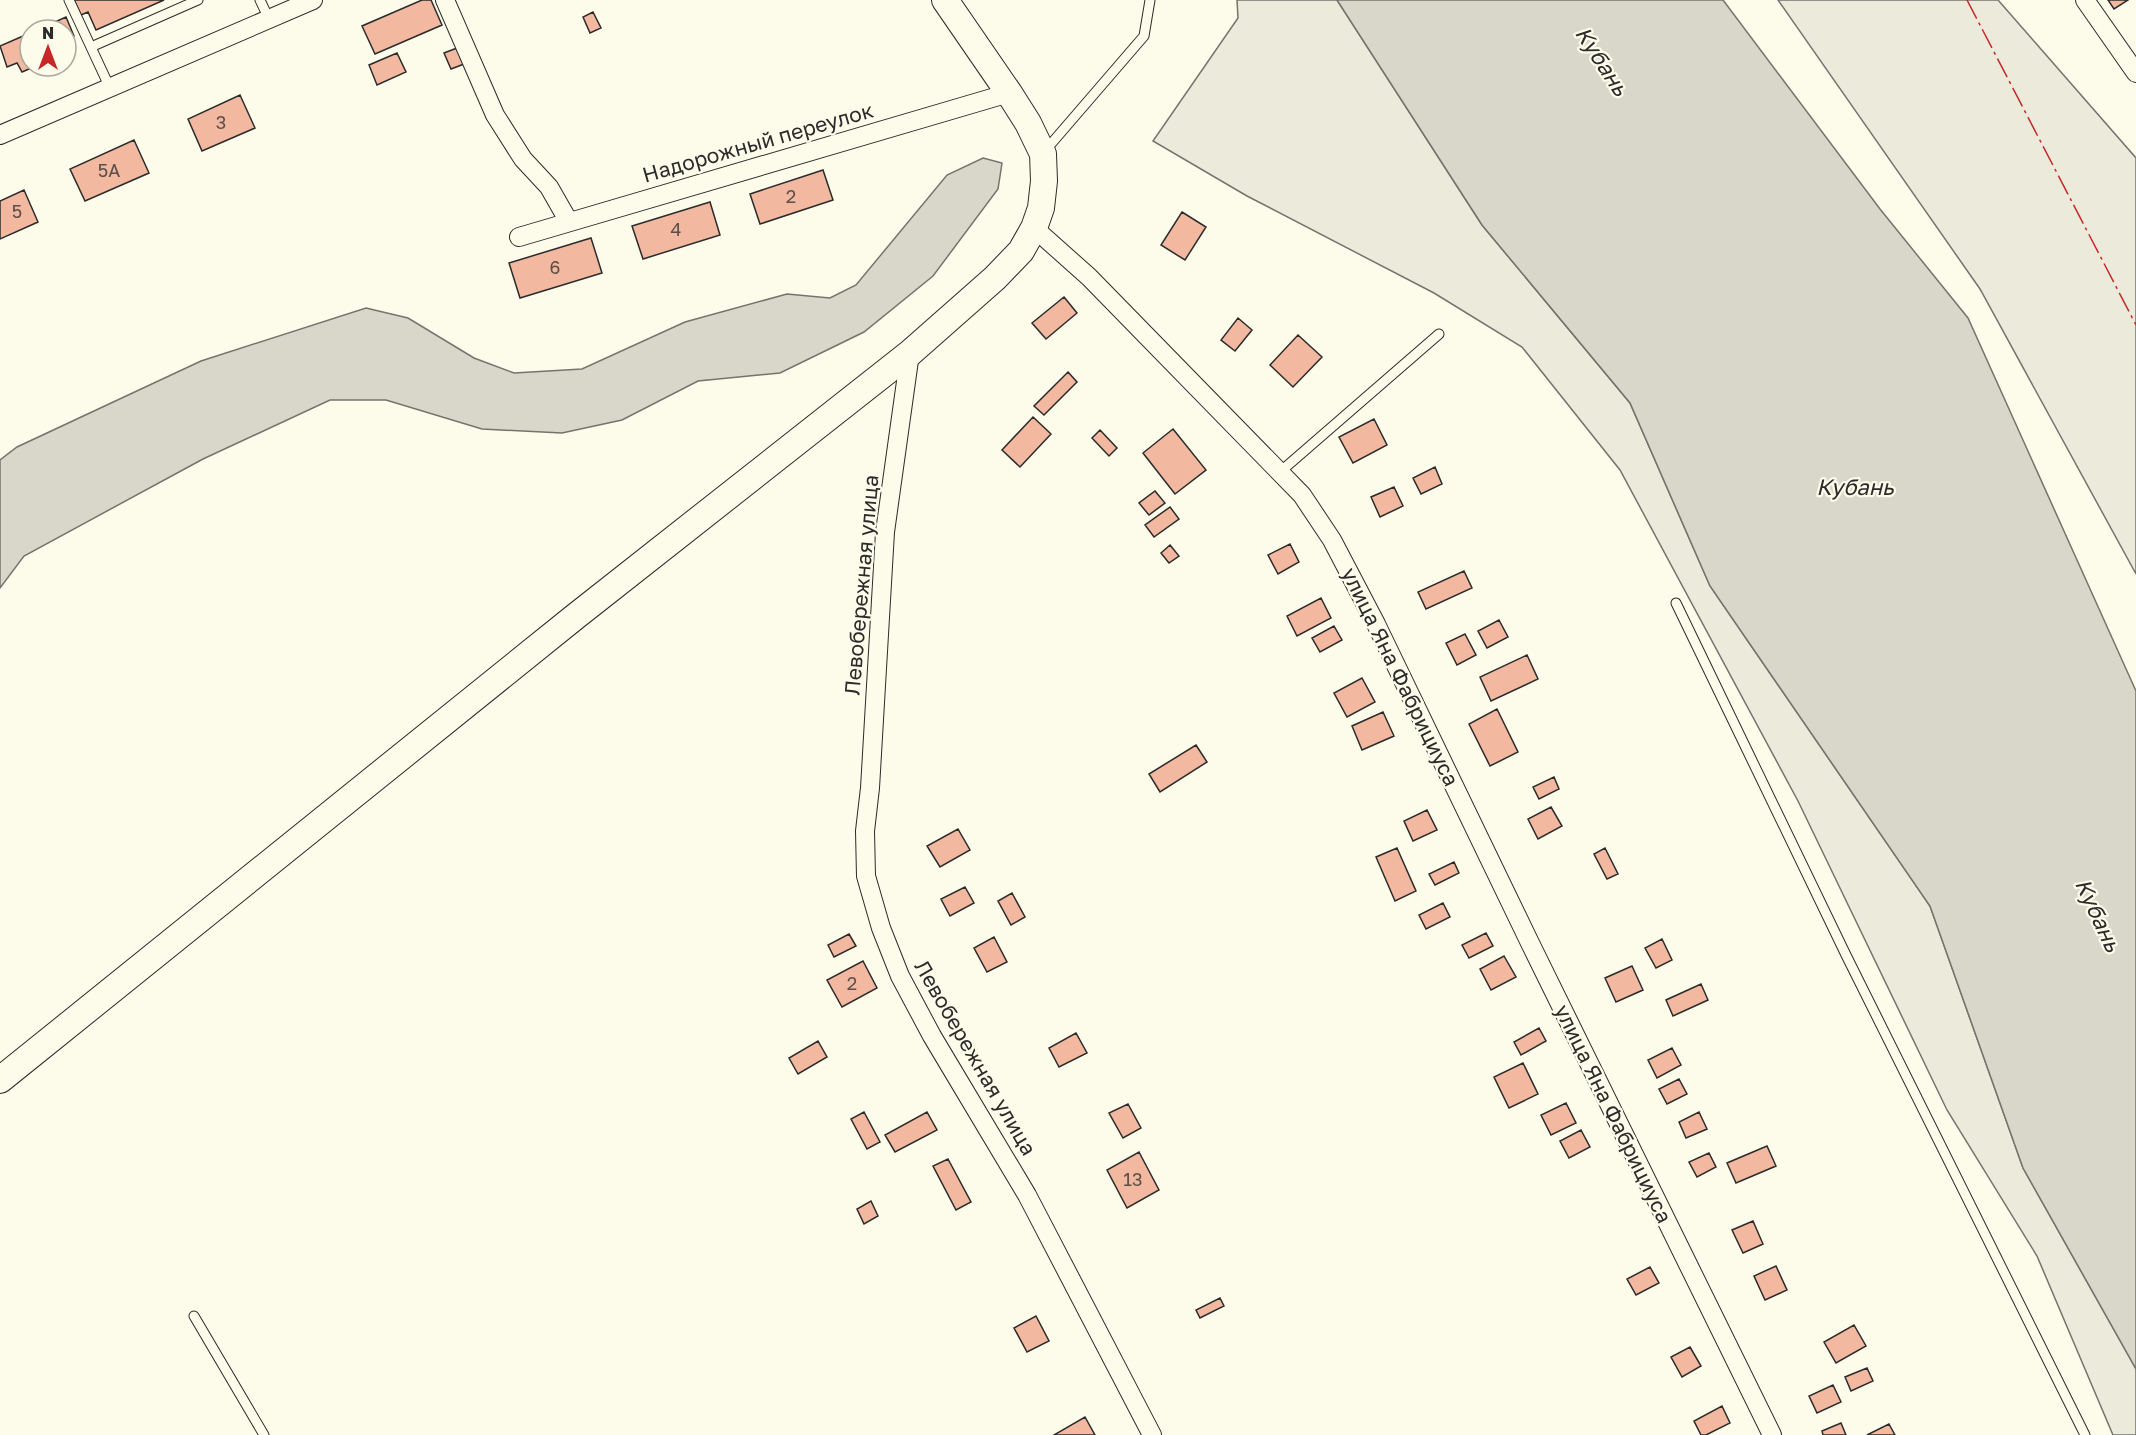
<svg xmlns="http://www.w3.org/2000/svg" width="2136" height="1435" font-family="'Golos Text',sans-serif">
<rect width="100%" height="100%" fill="#fdfbea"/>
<path fill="#ecebdb" stroke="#74746e" stroke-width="1.5" d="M1237 0H1337L1482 225 1630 403 1710 586 1930 906 2023 1168 2136 1369V1435H2113L2037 1256 1947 1110 1798 801 1620 470 1522 347 1434 293 1247 196 1153 141 1238 18Z
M1778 0H1998L2136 158V574L1980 289Z"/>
<path fill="#d8d7c9" stroke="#74746e" stroke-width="1.5" d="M1337 0H1723L1880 209 1968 318 2136 691V1369L2023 1168 1930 906 1710 586 1630 403 1482 225Z
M983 158 1002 163 998 189 933 276 864 332 780 373 698 381 622 420 562 433 482 429 386 400H330L203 459 24 556 0 588V460L17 447 201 361 366 308 408 318 474 358 514 373 582 369 685 322 787 294 830 298 856 285 947 175Z"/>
<path fill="#f2b8a0" stroke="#2b2b2b" stroke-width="1.5" d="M74 0H164L96 30 88 12 81 15Z
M422 0H431L442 25 375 54 362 26Z
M2108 0H2128L2114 9Z
M593 12 601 28 590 33 583 17Z
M66 17 74 36 66 39V30H37Z
M30 33V66H36L22 72 17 63 7 67 0 46Z
M457 48 464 64 451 69 444 53Z
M397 53 406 72 377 85 369 65Z
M240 95 255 128 202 151 188 119Z
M134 140 149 173 85 201 70 169Z
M823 170 833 200 760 224 750 194Z
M24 190 38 222 0 239V201Z
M710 202 720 235 643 259 632 226Z
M1182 212 1206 227 1185 260 1161 245Z
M591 238 602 273 520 298 509 263Z
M1064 297 1077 313 1046 339 1032 323Z
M1238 318 1252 330 1235 351 1221 340Z
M1298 335 1322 357 1293 387 1270 365Z
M1068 372 1077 382 1044 415 1034 406Z
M1033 417 1051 434 1020 467 1002 450Z
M1374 419 1387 445 1353 463 1339 437Z
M1173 429 1206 470 1175 494 1143 453Z
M1100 430 1117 448 1109 456 1092 438Z
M1435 467 1442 484 1421 494 1413 478Z
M1394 487 1403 506 1380 517 1371 497Z
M1155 491 1165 503 1149 515 1139 503Z
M1170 507 1179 519 1154 537 1145 525Z
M1290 544 1299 562 1278 574 1268 555Z
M1170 545 1179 556 1169 563 1161 553Z
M1464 571 1472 588 1426 609 1418 592Z
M1321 598 1331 618 1297 636 1287 616Z
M1499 620 1508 637 1487 648 1478 631Z
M1334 626 1342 640 1320 652 1312 638Z
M1465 634 1476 655 1457 665 1446 643Z
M1527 655 1538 679 1491 701 1480 677Z
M1362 678 1375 702 1347 717 1334 693Z
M1497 709 1518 752 1490 766 1469 724Z
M1383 712 1394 736 1362 750 1352 726Z
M1196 745 1207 762 1160 792 1149 774Z
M1554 777 1559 789 1539 799 1533 787Z
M1551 807 1562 826 1538 839 1528 819Z
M1427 810 1437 830 1413 841 1404 821Z
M958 829 970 850 940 867 927 846Z
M1397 848 1416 891 1395 901 1376 857Z
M1605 848 1618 874 1607 879 1594 854Z
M1454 862 1459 873 1435 885 1429 874Z
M965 887 974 903 950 916 941 899Z
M1012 893 1025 917 1011 925 998 901Z
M1443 903 1450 917 1426 929 1419 915Z
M1486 933 1493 946 1469 958 1462 945Z
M849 934 856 946 834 957 828 945Z
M994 937 1007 962 987 972 974 948Z
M1662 939 1672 960 1656 968 1645 948Z
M1504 956 1516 977 1491 990 1480 969Z
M863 961 877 988 842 1007 827 980Z
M1632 966 1643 990 1616 1002 1605 978Z
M1701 984 1708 1000 1673 1016 1666 1000Z
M1539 1028 1546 1041 1521 1055 1514 1042Z
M1076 1033 1087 1053 1059 1067 1049 1048Z
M818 1041 827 1057 798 1074 789 1058Z
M1672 1048 1681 1065 1657 1078 1648 1060Z
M1523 1063 1538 1094 1509 1108 1494 1077Z
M1679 1079 1687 1094 1667 1104 1659 1089Z
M1566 1103 1576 1123 1551 1135 1541 1115Z
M1128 1104 1141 1128 1123 1138 1109 1113Z
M864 1112 880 1142 867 1149 851 1119Z
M927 1112 937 1130 895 1152 885 1135Z
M1699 1112 1707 1129 1686 1138 1679 1122Z
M1581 1130 1590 1147 1569 1158 1560 1141Z
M1767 1146 1776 1166 1736 1183 1727 1163Z
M1139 1152 1159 1190 1127 1208 1107 1170Z
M1709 1153 1716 1167 1697 1177 1689 1162Z
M948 1159 971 1202 956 1210 933 1166Z
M871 1201 878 1216 864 1224 857 1209Z
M1753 1221 1763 1244 1743 1253 1732 1230Z
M1776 1266 1787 1290 1765 1300 1754 1276Z
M1650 1267 1659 1283 1636 1295 1627 1279Z
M1220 1298 1224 1306 1200 1318 1196 1310Z
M1036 1316 1049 1341 1027 1352 1014 1328Z
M1854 1325 1866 1346 1836 1363 1824 1342Z
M1690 1347 1701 1366 1682 1377 1671 1357Z
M1867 1368 1873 1381 1851 1391 1845 1377Z
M1833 1385 1841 1402 1817 1413 1809 1396Z
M1722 1406 1730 1423 1706 1435H1701L1694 1421Z
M1085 1417 1095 1435H1054Z
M1841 1423 1846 1435H1823L1822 1431Z
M1889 1424 1895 1435H1867Z"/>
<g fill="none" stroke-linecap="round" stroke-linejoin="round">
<defs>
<path id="lane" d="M69 0 110 88
M260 0 269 19
M91 47 198 0
M1044 152 1144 36 1150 0
M1280 472 1439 334
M1676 603 1846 955 2085 1435
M194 1316 264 1435"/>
<path id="street" d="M445 0 495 115 523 159 549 187 569 222
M2085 0 2136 73
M0 135 313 0
M1034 228 1089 277 1302 495 1332 540 1376 624 1530 943 1772 1435
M519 237 1009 93
M910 353 885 532 870 788 865 831 866 876 881 928 900 976 932 1036 1027 1195 1152 1435"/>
<path id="secondary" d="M0 1080 576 616 910 353 995 278 1021 251 1034 228 1041 208 1044 181 1043 154 1028 123 1009 93 945 0"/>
</defs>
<use href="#lane" stroke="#2b2b2b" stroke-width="11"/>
<use href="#street" stroke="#2b2b2b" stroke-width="20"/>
<use href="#secondary" stroke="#2b2b2b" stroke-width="28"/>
<use href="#lane" stroke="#fdfbea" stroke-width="9"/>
<use href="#street" stroke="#fdfbea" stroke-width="18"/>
<use href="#secondary" stroke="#fdfbea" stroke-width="26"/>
<path stroke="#c62828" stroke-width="1.5" stroke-dasharray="21 4.5 3 4.5" stroke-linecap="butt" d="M1967 0 2136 325"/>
</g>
<g text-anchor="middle" stroke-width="4.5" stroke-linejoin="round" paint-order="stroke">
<g font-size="18" fill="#5d4e48">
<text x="221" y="129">3</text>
<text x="109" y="177">5А</text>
<text x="791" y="203">2</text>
<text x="17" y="218">5</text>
<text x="676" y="236">4</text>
<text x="555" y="274">6</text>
<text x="852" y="990">2</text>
<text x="1133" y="1186">13</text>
</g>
<g font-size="21" fill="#2b2b2b" stroke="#fdfbea">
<text transform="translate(758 143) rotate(-16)" y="7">Надорожный переулок</text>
<text transform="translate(862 585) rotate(-85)" y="7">Левобережная улица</text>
<text transform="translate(1400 677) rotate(64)" y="7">улица Яна Фабрициуса</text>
<text transform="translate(975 1058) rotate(60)" y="7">Левобережная улица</text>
<text transform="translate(1613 1114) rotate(64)" y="7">улица Яна Фабрициуса</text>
</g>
<g font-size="22" font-style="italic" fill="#2b2b2b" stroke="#fdfbea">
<text transform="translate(1602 61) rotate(57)" y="8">Кубань</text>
<text x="1855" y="495">Кубань</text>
<text transform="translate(2098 915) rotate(65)" y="8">Кубань</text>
</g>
</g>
<g transform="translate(48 48)"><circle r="28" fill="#fdfbea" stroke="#a9a89e" stroke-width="1.5"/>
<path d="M0-4.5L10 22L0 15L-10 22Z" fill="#c62828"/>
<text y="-9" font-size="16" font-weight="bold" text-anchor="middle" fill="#2b2b2b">N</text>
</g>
</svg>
